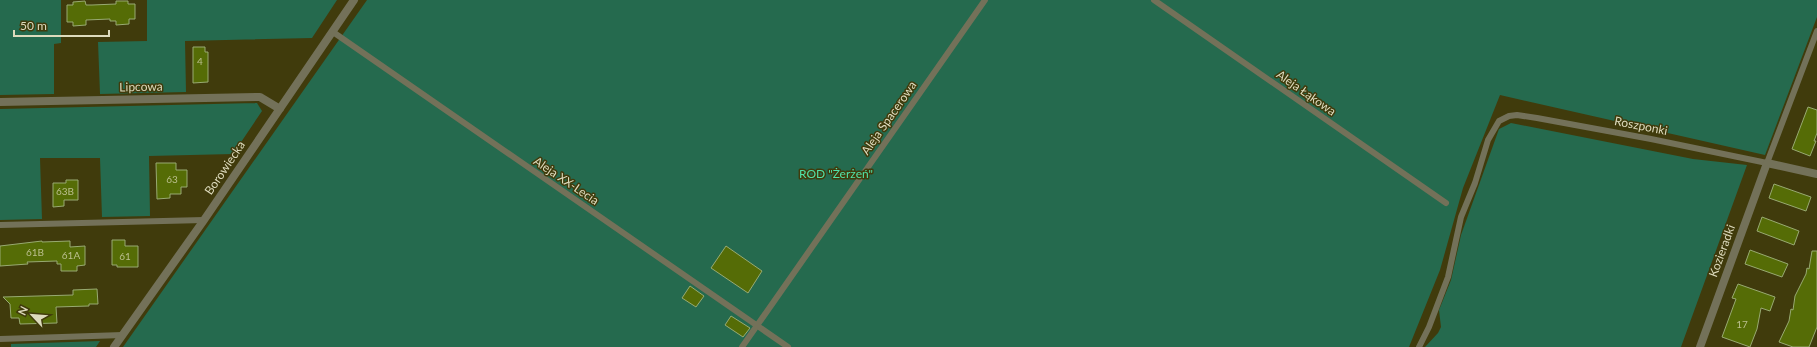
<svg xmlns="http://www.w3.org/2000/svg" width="1817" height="347" font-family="Lato,sans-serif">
<rect width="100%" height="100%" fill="#403b0c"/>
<path fill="#256a4e" d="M0 0H61V43L54 44V94L0 95Z
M147 0H337L312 38 185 41 186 92 100 94 98 42 147 41Z
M367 0H1817V17L1765 155 1500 95 1463 188 1440 270 1409 347H123Z
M257 103 262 111 233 154 149 156 150 216 102 217 100 158H40L42 219 0 220V109Z
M1511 123 1693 159 1747 165 1681 347H1425L1438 333 1441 327 1439 310 1451 280 1461 235 1499 129Z
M100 341 96 347H11V344Z"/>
<path fill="#556c06" stroke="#98aa72" d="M85 1 86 5H92L116 4V1H128V4H135V19H129V24L116 25V21H110V19L86 20V25L73 26V22H67V5H73V2Z
M193 47H205V52H208V82L193 83Z
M1808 107 1817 110V133L1814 141H1816L1810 156 1792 149Z
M156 163H176V170H187V187H181V194H170V198L157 199Z
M66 180H78V200H64V206L53 207V183H66Z
M1774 184 1811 197 1806 211 1769 198Z
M1762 217 1799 231 1794 245 1757 231Z
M112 240H125V246H138V267H117V265H112Z
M42 241V242L70 241V247L85 246V265L77 266V271H61V264H57V261L27 262 28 264 0 266V246Z
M726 246 762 271 748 293 711 268Z
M1750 250 1788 264 1782 277 1745 264Z
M1812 251H1817V327L1809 347H1793L1779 342 1789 321 1791 309 1793 310 1795 296 1806 274 1807 268 1809 269Z
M1738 284 1775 297 1770 311 1761 308 1757 329 1750 347 1722 337 1736 299 1732 298Z
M690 286 704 296 696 307 682 298Z
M97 289 98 304H89V306L56 307 57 323 20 324 19 318H11L10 304 3 297 73 295V290Z
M731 316 750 328 743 337 725 325Z"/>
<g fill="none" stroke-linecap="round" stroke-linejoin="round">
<path stroke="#737159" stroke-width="6" d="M1154 0 1446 203
M333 32 788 347
M0 225 204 220
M0 339 123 335
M742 347 985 0
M1419 347 1429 327 1448 277 1461 217 1475 183 1488 140 1499 121 1509 116 1517 115 1537 118 1651 139 1767 163 1817 31"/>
<path stroke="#737159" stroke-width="8" d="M0 102 260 97 280 109
M114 347 204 220 354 0
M1700 347 1767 163 1817 174"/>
</g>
<g text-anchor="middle" stroke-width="3" stroke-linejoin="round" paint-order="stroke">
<g font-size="10" fill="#bbbf8f">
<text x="200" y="65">4</text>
<text x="172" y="183">63</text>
<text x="65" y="195">63B</text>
<text x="35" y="256">61B</text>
<text x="71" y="259">61A</text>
<text x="125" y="260">61</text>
<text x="1742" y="328">17</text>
</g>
<g font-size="12" fill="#dddbbd" stroke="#403b0c">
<text transform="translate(141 87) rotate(-1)" y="4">Lipcowa</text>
<text transform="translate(1306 93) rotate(35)" y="4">Aleja Łąkowa</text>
<text transform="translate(889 118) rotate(-55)" y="4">Aleja Spacerowa</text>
<text transform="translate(1641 126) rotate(11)" y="4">Roszponki</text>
<text transform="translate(225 168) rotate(-56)" y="4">Borowiecka</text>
<text transform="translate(566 181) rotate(34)" y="4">Aleja XX-Lecia</text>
<text transform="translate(1722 251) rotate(-70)" y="4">Kozieradki</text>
</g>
<g font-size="12" fill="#50e1a8" stroke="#403b0c">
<text x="836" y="178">ROD "Żerżeń"</text>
</g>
</g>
<g transform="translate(32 315) rotate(296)" stroke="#403b0c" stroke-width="3" paint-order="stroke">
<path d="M0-3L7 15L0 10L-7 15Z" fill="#dddbbd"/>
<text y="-6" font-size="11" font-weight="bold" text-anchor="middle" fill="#dddbbd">N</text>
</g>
<path d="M14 30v6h95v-6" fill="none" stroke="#dddbbd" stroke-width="2"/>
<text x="20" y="30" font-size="12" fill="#dddbbd" stroke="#403b0c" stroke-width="3" paint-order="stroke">50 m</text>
</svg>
